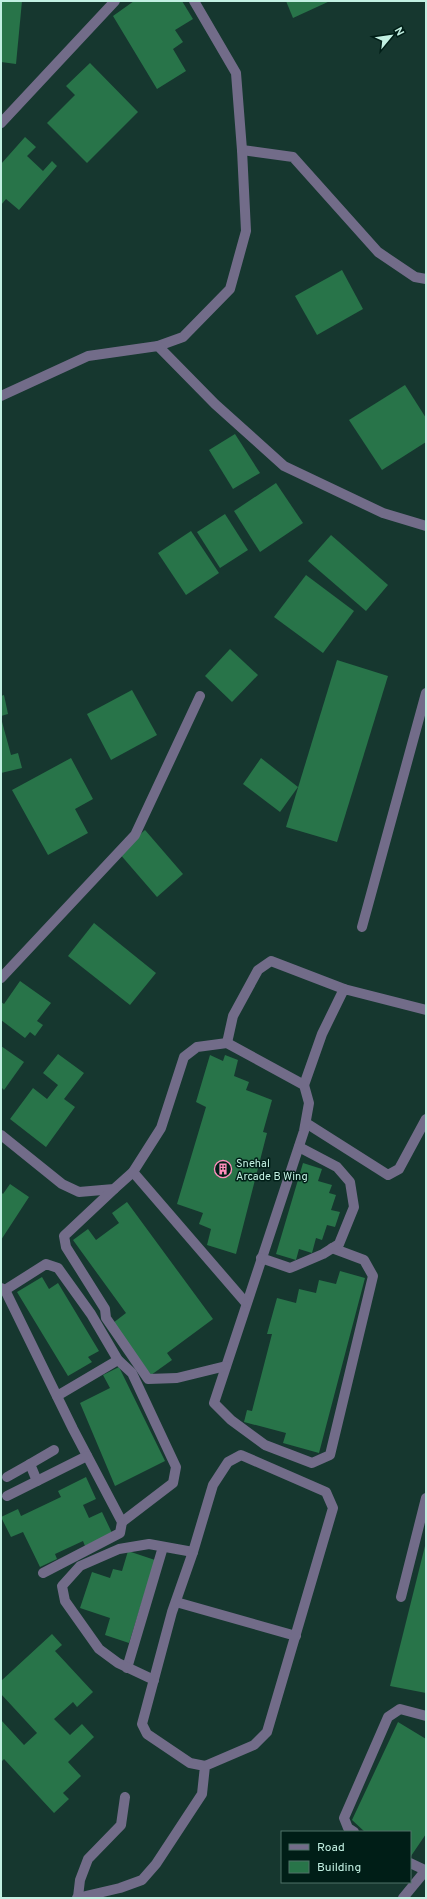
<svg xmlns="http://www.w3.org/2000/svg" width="427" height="1899" font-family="Overpass,sans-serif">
<rect width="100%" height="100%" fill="#16372f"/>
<g fill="#287449">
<path d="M1 1H22L16 64 1 62Z"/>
<path d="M134 1H182L193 19 175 30 183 42 173 49 186 71 157 89 113 16Z"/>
<path d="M286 1H330L293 18Z"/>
<path d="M90 63 138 112 87 163 47 123 75 95 66 86Z"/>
<path d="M25 137 36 147 27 156 43 171 52 161 57 166 19 210 6 199 1 205V164Z"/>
<path d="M342 270 363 309 317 335 295 296Z"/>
<path d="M405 385 426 418V442L382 470 349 420Z"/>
<path d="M235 434 260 473 233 489 209 450Z"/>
<path d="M276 483 303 523 260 552 234 511Z"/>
<path d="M225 514 248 550 220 568 197 532Z"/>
<path d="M191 531 219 573 186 595 158 553Z"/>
<path d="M331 535 388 585 366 611 308 561Z"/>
<path d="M306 575 354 611 323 653 274 617Z"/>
<path d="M230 649 258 675 232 702 205 676Z"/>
<path d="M337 660 388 676 337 842 286 827Z"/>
<path d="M132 690 157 735 111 760 87 714Z"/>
<path d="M4 695 8 714 1 716V696Z"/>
<path d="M1 718 11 755 18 753 22 768 1 773Z"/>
<path d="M71 758 93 799 75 809 88 833 48 855 12 790Z"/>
<path d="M261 758 298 787 280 812 243 784Z"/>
<path d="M145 830 183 874 157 897 119 853Z"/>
<path d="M94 923 156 973 130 1005 68 956Z"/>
<path d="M20 981 51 1003 37 1021 43 1025 35 1036 30 1032 25 1038 1 1020V1002L4 1004Z"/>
<path d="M1 1046 24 1062 4 1090 1 1087Z"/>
<path d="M58 1054 84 1073 64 1099 75 1107 46 1147 10 1119 33 1088 47 1099 58 1085 43 1073Z"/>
<path d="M210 1055 223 1061 225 1055 238 1060 234 1076 249 1082 246 1090 272 1100 263 1132 267 1133 236 1254 207 1245 211 1229 199 1224 203 1213 177 1204 206 1107 196 1102Z"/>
<path d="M303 1163 322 1169 318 1181 332 1185 329 1193 336 1195 331 1210 340 1212 335 1227 327 1225 322 1240 316 1238 312 1253 299 1249 296 1260 276 1254Z"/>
<path d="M10 1184 29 1197 1 1240V1192L3 1194Z"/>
<path d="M127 1202 213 1319 167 1353 172 1360 151 1375 113 1323 126 1313 73 1240 88 1229 96 1240 119 1223 112 1213Z"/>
<path d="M340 1271 365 1278 319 1453 283 1443 286 1433 244 1422 247 1410 252 1411 272 1334H267L277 1298 296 1303 299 1289 316 1293 319 1280 336 1284Z"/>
<path d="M42 1277 49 1289 58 1283 99 1351 88 1357 92 1362 68 1376 17 1292Z"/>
<path d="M119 1367 165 1461 115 1486 80 1403 110 1388 103 1375Z"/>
<path d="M86 1477 96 1499 83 1505 89 1518 102 1512 112 1533 85 1546 83 1541 55 1554 57 1559 40 1567 23 1532 11 1537 1 1517 18 1509 21 1516 61 1497 58 1491Z"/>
<path d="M425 1546H426V1693L390 1686Z"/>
<path d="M128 1551 155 1560 129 1643 105 1635 110 1618 80 1608 92 1572 110 1578 113 1569 122 1571Z"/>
<path d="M52 1634 62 1645 55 1651 93 1692 77 1707 73 1702 54 1719 70 1735 82 1724 94 1737 68 1762 81 1776 63 1793 69 1799 54 1813 4 1759 1 1762V1720L24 1745 37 1733 1 1694V1681Z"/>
<path d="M398 1722 426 1739V1834L411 1856 410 1855V1832H365L352 1820Z"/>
</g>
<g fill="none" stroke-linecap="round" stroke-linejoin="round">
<g stroke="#726c89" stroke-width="10">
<path d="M1 123 115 1"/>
<path d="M242 150 293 157 378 252 415 277 426 279"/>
<path d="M158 346 183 337 230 289 246 231 242 150 236 73 194 1"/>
<path d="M1 396 88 356 158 346 215 404 284 466 383 513 426 526"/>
<path d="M362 927 426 693"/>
<path d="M1 978 135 835 200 696"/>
<path d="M227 1043 233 1016 258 970 271 961 344 989"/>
<path d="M304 1085 322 1034 344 989 426 1010"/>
<path d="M306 1123 388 1175 399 1169 426 1119"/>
<path d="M1 1135 62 1184 79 1192 114 1189 133 1172 161 1128 184 1057 197 1047 227 1043 304 1085 309 1103 304 1131 214 1403 231 1420 265 1445 312 1463 330 1455 373 1276 364 1260 332 1248"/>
<path d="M133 1172 246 1303"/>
<path d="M114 1189 64 1236 66 1247 105 1309 106 1318 148 1379 177 1378 226 1366"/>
<path d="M261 1258 290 1268 323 1254 339 1244 354 1207 350 1182 337 1167 299 1147"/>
<path d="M1 1288 5 1290 73 1429 122 1522 120 1533 43 1573"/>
<path d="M5 1290 46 1264 58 1268 91 1314 118 1360 132 1373 176 1467 173 1483 122 1522"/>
<path d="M57 1396 118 1360"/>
<path d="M7 1477 30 1464"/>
<path d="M37 1481 30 1464 54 1450"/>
<path d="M7 1496 87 1456"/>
<path d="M401 1597 426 1498"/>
<path d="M176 1602 296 1636"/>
<path d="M127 1668 163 1547"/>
<path d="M154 1680 118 1663 99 1649 65 1601 62 1586 80 1566 119 1549 149 1544 193 1552"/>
<path d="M354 1832 348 1828 344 1818 388 1717 400 1709 426 1716"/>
<path d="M410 1863 425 1870"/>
<path d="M78 1897 80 1880 88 1859 121 1825 125 1797"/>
<path d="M77 1898 120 1888 142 1880 156 1864 202 1794 205 1766 190 1763 147 1734 142 1724 172 1612 193 1552 213 1485 228 1462 241 1455 326 1492 333 1508 267 1732 254 1745 205 1766"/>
<path d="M403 1898 426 1870"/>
</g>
</g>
<defs>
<g id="building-ring" transform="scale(0.9)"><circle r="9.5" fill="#001e17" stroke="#fe8ebc" stroke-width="1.5"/><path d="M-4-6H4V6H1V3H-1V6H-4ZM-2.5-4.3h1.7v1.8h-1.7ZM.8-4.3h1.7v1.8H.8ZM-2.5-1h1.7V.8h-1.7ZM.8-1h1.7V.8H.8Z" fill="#fe8ebc"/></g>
</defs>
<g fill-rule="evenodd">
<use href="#building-ring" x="223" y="1169"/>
</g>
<g text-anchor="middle" stroke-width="3" stroke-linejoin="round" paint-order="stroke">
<g font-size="11" fill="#c2f0e2" stroke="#001e17" text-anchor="start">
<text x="236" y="1167">Snehal<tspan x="236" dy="13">Arcade B Wing</tspan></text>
</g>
</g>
<rect width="427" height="1899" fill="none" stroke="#c2f0e2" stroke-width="4"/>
<rect x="281" y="1831" width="130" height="52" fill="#001e17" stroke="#4e7268"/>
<rect x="289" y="1844" width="20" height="6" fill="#726c89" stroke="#4e7268"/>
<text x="317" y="1851" font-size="12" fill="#c2f0e2">Road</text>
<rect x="289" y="1861" width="20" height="12" fill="#287449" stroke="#4e7268"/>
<text x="317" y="1871" font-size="12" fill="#c2f0e2">Building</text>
<g transform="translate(391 36) rotate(61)" stroke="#001e17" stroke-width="3" paint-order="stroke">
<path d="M0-3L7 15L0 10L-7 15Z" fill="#c2f0e2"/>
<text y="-6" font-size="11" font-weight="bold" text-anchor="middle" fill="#c2f0e2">N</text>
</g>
</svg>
